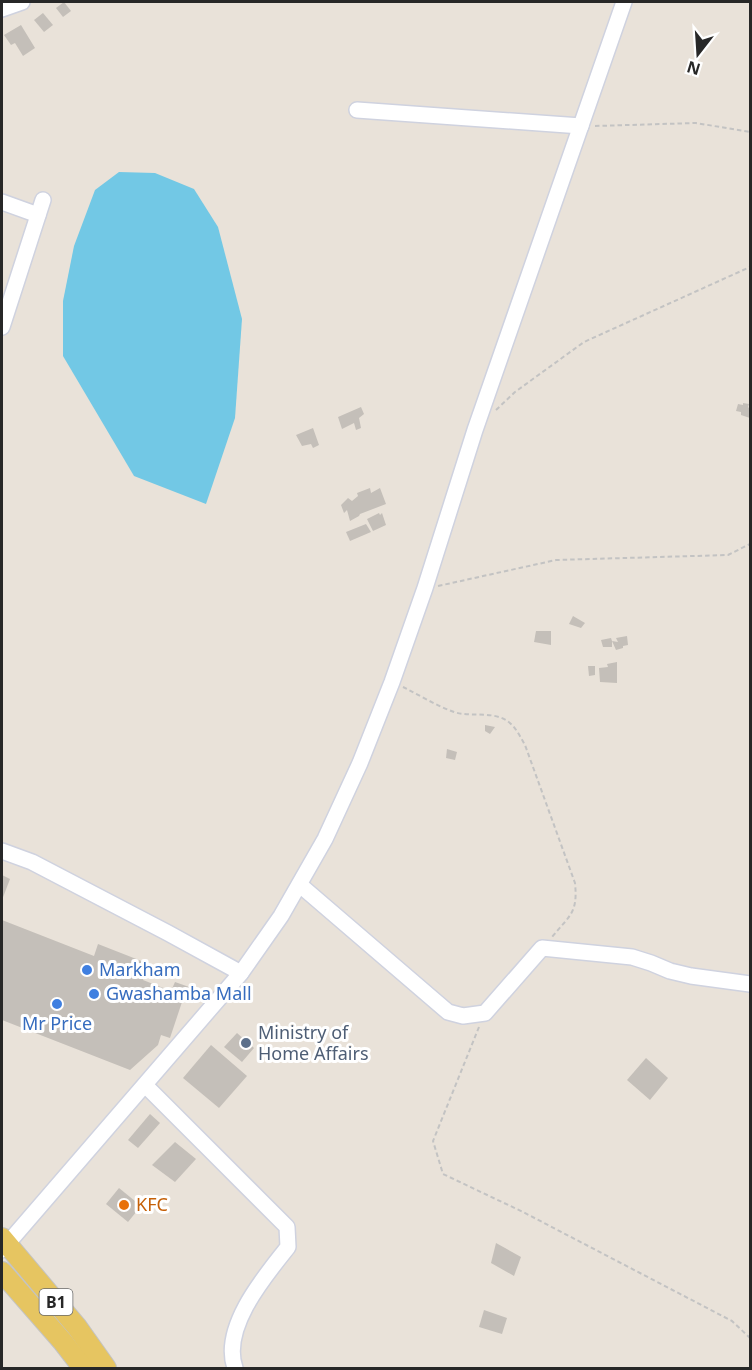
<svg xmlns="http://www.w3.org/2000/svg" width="752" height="1370" font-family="'Noto Sans',sans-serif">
<rect width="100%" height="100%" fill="#e9e2d9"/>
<path fill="#72c8e5" d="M119 172 155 173 194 189 218 227 242 319 235 418 206 504 134 476 63 356V301L74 246 95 190Z"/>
<g fill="#c4bfb9">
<path d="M64 2 71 11 63 17 56 8Z"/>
<path d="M43 13 53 25 44 32 34 20Z"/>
<path d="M21 25 35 48 23 56 15 43 11 45 4 35Z"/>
<path d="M743 403 749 404 748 407 750 409V418L741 415V412L736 411 738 404 743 405Z"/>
<path d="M361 407 364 414 359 418 361 428 356 430 354 423 342 429 338 417Z"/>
<path d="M313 428 319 445 313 448 311 444 302 446 296 435Z"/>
<path d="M370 488 371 493 380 488 386 504 360 514 359 516 350 521 347 510 344 513 341 505 348 498 352 501 358 496 357 493Z"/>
<path d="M379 513 380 515 382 513 386 525 373 531 367 519Z"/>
<path d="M366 524 371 532 350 541 346 532Z"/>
<path d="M573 616 585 623 581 628 569 624Z"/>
<path d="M536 631H551V645L534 642Z"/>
<path d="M627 636 628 645 623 646V648L616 650 612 641V647H603L601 640 611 638 612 641 618 642 616 638Z"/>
<path d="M617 662V683L600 682 599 668 608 667 607 664Z"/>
<path d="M588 666H595V675L589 676Z"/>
<path d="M485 725 495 727 490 734 485 731Z"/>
<path d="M447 749 457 752 455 760 446 758Z"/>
<path d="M2 875 10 879 2 900Z"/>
<path d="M2 920 94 956 98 944 149 964 143 980 171 991 175 982 192 988 184 996 170 1038 161 1035 158 1045 130 1070 2 1020Z"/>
<path d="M237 1033 254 1048 242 1062 224 1047Z"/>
<path d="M211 1045 247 1076 219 1108 183 1078Z"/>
<path d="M646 1058 668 1078 650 1100 627 1080Z"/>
<path d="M150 1114 160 1123 138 1148 128 1140Z"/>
<path d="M175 1142 196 1159 175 1182 152 1165Z"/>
<path d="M119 1188 141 1206 128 1222 106 1204Z"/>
<path d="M496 1243 521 1257 514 1276 491 1263Z"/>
<path d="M484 1310 507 1318 502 1334 479 1327Z"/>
</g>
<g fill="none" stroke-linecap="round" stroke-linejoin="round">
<g stroke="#cfd2df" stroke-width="18">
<g id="minor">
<path d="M2 9 22 2"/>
<path d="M357 110 581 126"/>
<path d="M2 202 38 215"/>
<path d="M2 327 43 200"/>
<path d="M2 851 32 862 168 933 241 973"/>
<path d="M300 885 448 1012 463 1016 485 1013 542 948 632 957 651 963 670 971 691 976 750 984"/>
<path d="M145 1085 287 1227 288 1247C264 1277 221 1328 235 1368"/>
<path d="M2 1250 241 973 281 916 325 839 360 763 392 682 425 588 475 430 624 2"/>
</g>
</g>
<g stroke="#c3c3c3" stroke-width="22">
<g id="major">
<path d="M2 1238 77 1327 106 1368"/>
<path d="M2 1272 63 1342 83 1368"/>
</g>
</g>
<g stroke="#c3c3c3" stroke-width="2" stroke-dasharray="4.5 3" stroke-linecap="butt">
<path d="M595 126 696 123 750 132"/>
<path d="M496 410 515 392 584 342 750 267"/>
<path d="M438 586 556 560 728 555 750 544"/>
<path d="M403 687C419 695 437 706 454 712 472 718 497 709 512 725 517 730 521 738 525 745L575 883C578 913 570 915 552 937"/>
<path d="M479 1027 433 1141 443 1174 523 1212 732 1321 750 1338"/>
</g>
<use href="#minor" stroke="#fff" stroke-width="15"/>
<use href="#major" stroke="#e6c561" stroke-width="20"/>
</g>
<g fill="#3f7fe0" stroke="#fff" stroke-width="2">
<circle cx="87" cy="970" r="6"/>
<circle cx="94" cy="994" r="6"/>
<circle cx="57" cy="1004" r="6"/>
</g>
<circle fill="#5c6f8a" stroke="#fff" stroke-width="2" cx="246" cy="1043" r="6"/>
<circle fill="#e8710a" stroke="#fff" stroke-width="2" cx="124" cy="1205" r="6"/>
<g text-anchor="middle" stroke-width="6" stroke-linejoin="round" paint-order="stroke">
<rect fill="#fff" stroke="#686868" stroke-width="1.5" x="39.5" y="1289" width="33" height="26" rx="4.5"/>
<g font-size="16" font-weight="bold" fill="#272727">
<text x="56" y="1308">B1</text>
</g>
<g font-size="18" fill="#366cbe" stroke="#fff" text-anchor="start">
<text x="99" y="976">Markham</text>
<text x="106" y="1000">Gwashamba Mall</text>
<text x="57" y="1030" text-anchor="middle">Mr Price</text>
</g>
<g font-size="18" fill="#4e5e75" stroke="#fff" text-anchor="start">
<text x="258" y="1039">Ministry of<tspan x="258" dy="21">Home Affairs</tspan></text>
</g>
<g font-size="18" fill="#c56008" stroke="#fff" text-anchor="start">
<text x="136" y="1211">KFC</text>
</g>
</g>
<rect width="752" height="1370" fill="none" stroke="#272727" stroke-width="6"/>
<g transform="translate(698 54) rotate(197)" stroke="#ffffff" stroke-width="4.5" paint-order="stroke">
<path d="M0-4.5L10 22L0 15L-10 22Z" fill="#272727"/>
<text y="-9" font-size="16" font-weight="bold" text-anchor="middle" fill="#272727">N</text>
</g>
</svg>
